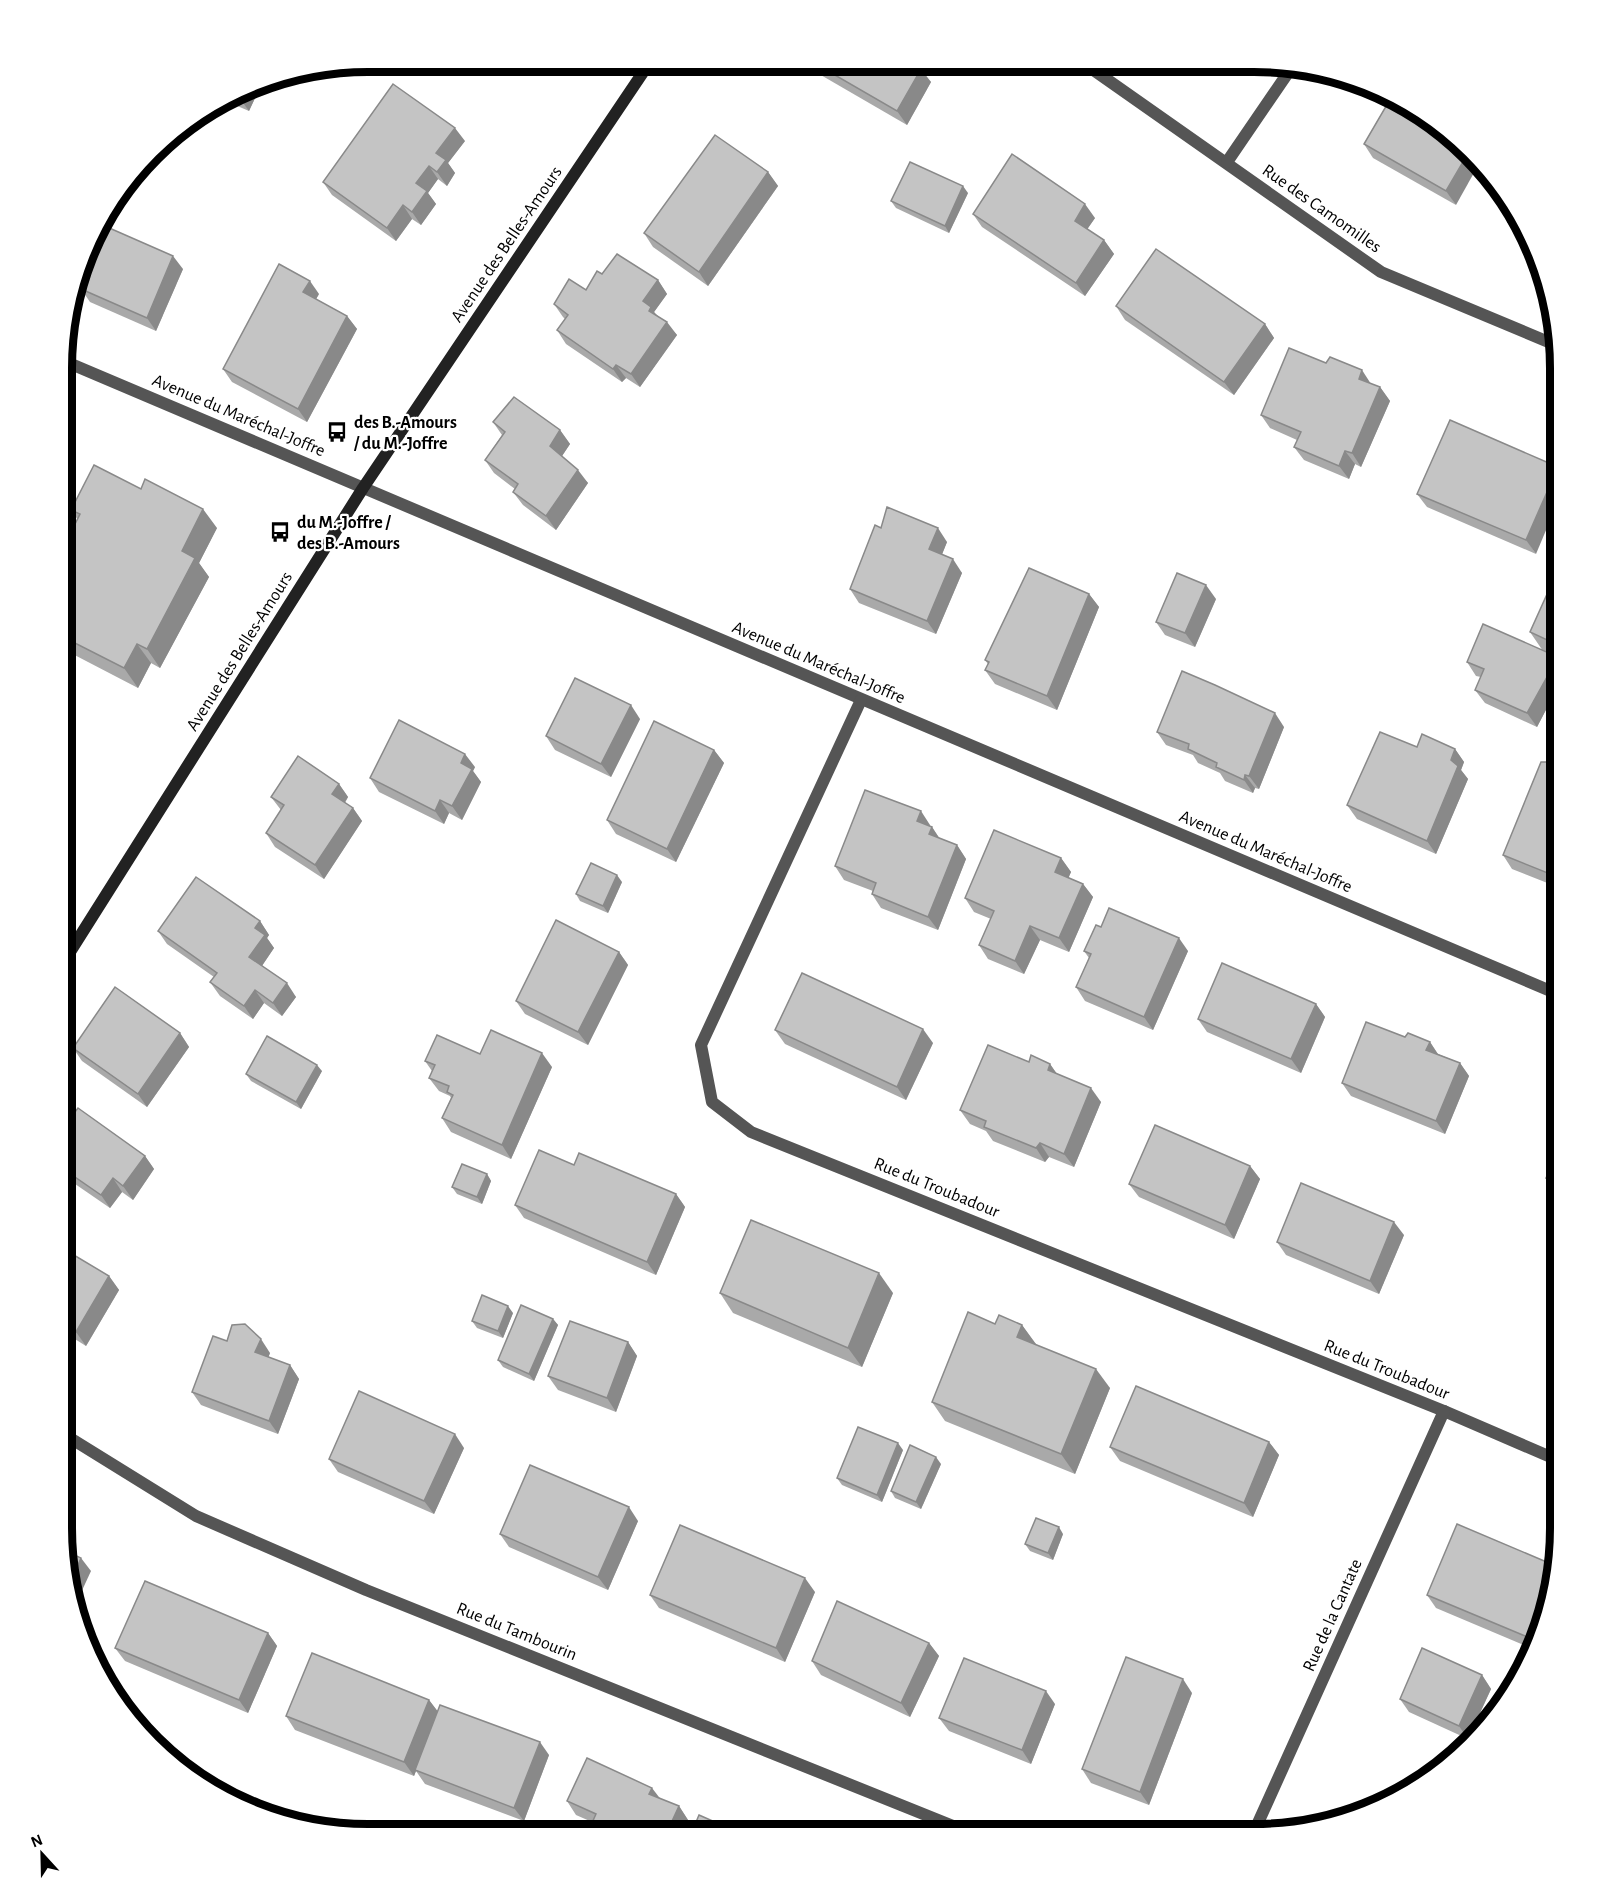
<svg xmlns="http://www.w3.org/2000/svg" width="1622" height="1896" font-family="'Alegreya Sans',sans-serif">
<rect width="100%" height="100%" fill="#fff"/>
<g fill="none" stroke-linecap="round" stroke-linejoin="round">
<g stroke="#555" stroke-width="12">
<path d="M1085 64 1381 272 1558 346"/>
<path d="M1227 162 1294 64"/>
<path d="M64 361 1560 995"/>
<path d="M861 700 701 1045 712 1102 751 1132 1444 1411 1560 1461"/>
<path d="M62 1433 196 1516 366 1590 973 1834"/>
<path d="M1253 1834 1444 1411"/>
</g>
<path stroke="#222" stroke-width="12" d="M63 963 363 488 650 62"/>
</g>
<g fill="#a9a9a9">
<path d="M804 63H911L931 82 907 125 807 67Z"/>
<path d="M263 81 249 111 228 102Z"/>
<path d="M1392 96 1456 205 1373 158 1364 144Z"/>
<path d="M465 141 448 163 455 173 447 186 438 179 428 193 436 204 421 225 412 219 396 241 332 195 323 182Z"/>
<path d="M768 172 778 186 708 286 653 247 644 233Z"/>
<path d="M968 193 949 233 896 208 891 201Z"/>
<path d="M973 214 1095 218 1087 229 1104 240 1114 254 1085 296 982 227Z"/>
<path d="M1519 214 1530 241 1517 235 1508 222Z"/>
<path d="M183 269 156 331 90 302 81 289Z"/>
<path d="M602 274 658 280 667 294 654 312 677 335 640 387 626 378 622 382 566 344 557 330 565 319 563 317 554 304 586 290Z"/>
<path d="M319 294 316 299 347 316 357 329 307 422 232 382 223 369Z"/>
<path d="M1116 306 1265 324 1274 338 1234 395 1125 320Z"/>
<path d="M1371 384 1380 387 1390 401 1361 467 1355 464 1349 479 1304 460 1294 447 1297 440 1270 428 1261 415Z"/>
<path d="M1450 420 1536 554 1427 507 1417 494Z"/>
<path d="M493 422 560 430 570 444 562 456 588 483 556 530 523 505 513 492 515 489 494 473 485 460 502 435Z"/>
<path d="M71 510 217 528 199 563 209 577 160 668 151 663 138 688 63 649 64 546 78 520Z"/>
<path d="M1560 519V540L1555 532Z"/>
<path d="M881 528 947 542 942 554 962 573 936 634 859 603 850 589Z"/>
<path d="M1089 594 1099 607 1057 710 995 684 985 670 988 664 985 660Z"/>
<path d="M1560 597V659L1559 658 1560 661V683L1537 727 1485 703 1475 690 1481 677 1476 676 1467 662 1543 651 1530 632Z"/>
<path d="M1216 599 1195 647 1165 635 1156 622Z"/>
<path d="M640 719 611 777 555 750 546 736Z"/>
<path d="M1284 727 1259 789 1255 788 1253 793 1225 781 1220 773 1198 763 1193 755 1166 745 1157 732Z"/>
<path d="M1560 734V888L1512 869 1503 855 1549 762Z"/>
<path d="M1455 749 1464 762 1461 770 1468 779 1436 854 1357 819 1347 805Z"/>
<path d="M714 750 724 763 676 862 616 834 607 820Z"/>
<path d="M475 767 473 771 481 782 462 820 449 813 444 824 379 792 370 778Z"/>
<path d="M339 784 348 797 345 803 353 808 362 821 324 879 275 847 266 833 281 810 271 797Z"/>
<path d="M930 825V826L932 827 940 839 957 845 966 859 938 930 881 908 872 894 873 891 844 880 835 866Z"/>
<path d="M1061 858 1071 872 1068 878 1083 884 1093 897 1069 952 1040 940 1024 974 988 959 979 945 991 919 974 912 965 898Z"/>
<path d="M622 882 608 913 580 901 576 894Z"/>
<path d="M260 921 269 935 267 938 274 948 262 966 296 997 282 1016 264 1003 253 1019 220 996 210 982 214 977 167 944 158 931Z"/>
<path d="M1101 927 1188 951 1153 1030 1085 1001 1076 987 1089 958 1084 951Z"/>
<path d="M619 952 628 965 588 1045 525 1014 516 1001Z"/>
<path d="M1316 1004 1325 1017 1301 1073 1207 1032 1198 1019Z"/>
<path d="M775 1030 933 1043 906 1100 785 1044Z"/>
<path d="M180 1033 189 1047 147 1107 82 1061 73 1048Z"/>
<path d="M1405 1037 1430 1042 1438 1054 1460 1063 1469 1076 1445 1134 1351 1096 1342 1083Z"/>
<path d="M480 1054 552 1067 511 1159 451 1132 442 1118 451 1098 450 1096 439 1091 429 1078 432 1071 425 1061Z"/>
<path d="M1029 1062 1050 1064 1057 1074 1101 1102 1074 1167 1049 1157 1045 1162 993 1141 986 1131 970 1124 960 1110Z"/>
<path d="M322 1071 301 1109 251 1081 246 1074Z"/>
<path d="M62 1129 145 1156 154 1169 133 1200 122 1192 110 1208 62 1175Z"/>
<path d="M1560 1147V1193L1556 1191 1546 1178Z"/>
<path d="M574 1165 676 1194 685 1207 656 1275 524 1218 515 1205Z"/>
<path d="M1250 1166 1260 1179 1234 1239 1139 1197 1129 1184Z"/>
<path d="M487 1174 491 1181 482 1204 457 1194 452 1187Z"/>
<path d="M1404 1235 1379 1294 1286 1255 1277 1242Z"/>
<path d="M62 1248 109 1276 119 1290 86 1346 62 1331Z"/>
<path d="M720 1293H893L862 1367 733 1313Z"/>
<path d="M513 1313 503 1338 477 1328 472 1321Z"/>
<path d="M553 1319 558 1325 534 1381 503 1367 498 1360Z"/>
<path d="M995 1324 1022 1325 1036 1345 1110 1388 1075 1474 945 1421 932 1402Z"/>
<path d="M628 1342 637 1356 616 1412 558 1390 548 1376Z"/>
<path d="M270 1353 268 1357 290 1365 299 1379 278 1434 201 1405 192 1392Z"/>
<path d="M1269 1442 1279 1455 1253 1517 1120 1461 1110 1447Z"/>
<path d="M464 1448 434 1514 338 1472 329 1459Z"/>
<path d="M903 1450 882 1502 842 1485 837 1478Z"/>
<path d="M941 1464 921 1509 895 1498 891 1491Z"/>
<path d="M638 1521 608 1590 509 1547 500 1534Z"/>
<path d="M1063 1534 1053 1560 1030 1551 1025 1544Z"/>
<path d="M815 1592 785 1662 659 1608 650 1595Z"/>
<path d="M1427 1595 1544 1626 1533 1649 1436 1608Z"/>
<path d="M268 1633 277 1646 248 1713 125 1661 115 1648Z"/>
<path d="M929 1643 939 1656 910 1717 821 1675 812 1661Z"/>
<path d="M1482 1675 1491 1689 1468 1739 1409 1712 1400 1699Z"/>
<path d="M1192 1693 1149 1805 1091 1783 1082 1769Z"/>
<path d="M429 1700 438 1712 549 1755 524 1821 425 1784 416 1771 414 1776 295 1730 286 1716Z"/>
<path d="M1055 1704 1031 1764 949 1731 939 1718Z"/>
<path d="M659 1798 679 1806 688 1820 682 1834H587L592 1822 576 1815 567 1801Z"/>
</g>
<g fill="#898989">
<path d="M921 69 931 82 907 125 897 111Z"/>
<path d="M263 81 249 111 238 96Z"/>
<path d="M455 128 465 141 448 163 455 173 447 186 437 172 436 153Z"/>
<path d="M1470 150 1480 162 1456 205 1446 191Z"/>
<path d="M429 166 438 179 428 193 436 204 421 225 412 212 416 183Z"/>
<path d="M768 172 778 186 708 286 699 272Z"/>
<path d="M963 186 968 193 949 233 945 226Z"/>
<path d="M1085 204 1095 218 1084 234 1075 221Z"/>
<path d="M403 205 412 219 396 241 387 228Z"/>
<path d="M1104 240 1114 254 1085 296 1076 283Z"/>
<path d="M173 256 183 269 156 331 147 318Z"/>
<path d="M658 280 667 294 654 312 661 321 658 324 643 301Z"/>
<path d="M310 281 319 294 312 306 303 292Z"/>
<path d="M347 316 357 329 307 422 298 409Z"/>
<path d="M667 322 677 335 640 387 631 374Z"/>
<path d="M1265 324 1274 338 1234 395 1224 382Z"/>
<path d="M616 365 626 378 622 382 613 369Z"/>
<path d="M1362 370 1371 384 1359 379Z"/>
<path d="M1380 387 1390 401 1361 467 1352 453Z"/>
<path d="M560 430 570 444 560 459 550 446Z"/>
<path d="M1345 451 1355 464 1349 479 1339 466Z"/>
<path d="M1558 467 1560 470V497L1536 554 1526 540Z"/>
<path d="M578 470 588 483 556 530 546 516Z"/>
<path d="M203 509 217 528 199 563 209 577 160 668 147 649 182 551Z"/>
<path d="M938 528 947 542 939 562 929 549Z"/>
<path d="M953 559 962 573 936 634 927 621Z"/>
<path d="M1206 585 1216 599 1195 647 1185 633Z"/>
<path d="M1089 594 1099 607 1057 710 1047 696Z"/>
<path d="M137 644 151 663 138 688 124 668Z"/>
<path d="M1558 657 1560 661V683L1537 727 1527 713Z"/>
<path d="M631 705 640 719 611 777 601 764Z"/>
<path d="M1275 713 1284 727 1259 789 1249 776Z"/>
<path d="M1455 749 1464 762 1461 770 1468 779 1436 854 1427 841Z"/>
<path d="M714 750 724 763 676 862 667 849Z"/>
<path d="M465 754 475 767 473 771 481 782 462 820 452 806 461 763Z"/>
<path d="M1245 775 1255 788 1253 793 1244 780Z"/>
<path d="M339 784 348 797 341 808 332 794Z"/>
<path d="M440 800 449 813 444 824 435 811Z"/>
<path d="M353 808 362 821 324 879 315 865Z"/>
<path d="M921 811 930 825 926 834 917 821Z"/>
<path d="M932 827 941 841 929 834Z"/>
<path d="M957 845 966 859 938 930 928 917Z"/>
<path d="M1061 858 1071 872 1065 886 1055 872Z"/>
<path d="M617 875 622 882 608 913 603 906Z"/>
<path d="M1083 884 1093 897 1069 952 1059 938Z"/>
<path d="M260 921 269 935 267 938 274 948 259 970 249 957 255 928Z"/>
<path d="M1030 926 1040 940 1024 974 1015 961Z"/>
<path d="M1179 938 1188 951 1153 1030 1144 1017Z"/>
<path d="M619 952 628 965 588 1045 578 1032Z"/>
<path d="M287 983 296 997 282 1016 273 1003Z"/>
<path d="M255 990 264 1003 253 1019 244 1006Z"/>
<path d="M1316 1004 1325 1017 1301 1073 1291 1059Z"/>
<path d="M923 1029 933 1043 906 1100 897 1087Z"/>
<path d="M180 1033 189 1047 147 1107 138 1094Z"/>
<path d="M1430 1042 1439 1056 1426 1050Z"/>
<path d="M542 1053 552 1067 511 1159 502 1145Z"/>
<path d="M1460 1063 1469 1076 1445 1134 1436 1121Z"/>
<path d="M1050 1064 1059 1077 1048 1070Z"/>
<path d="M317 1065 322 1071 301 1109 296 1102Z"/>
<path d="M1091 1088 1101 1102 1074 1167 1064 1154Z"/>
<path d="M1040 1143 1049 1157 1045 1162 1036 1148Z"/>
<path d="M145 1156 154 1169 133 1200 123 1186Z"/>
<path d="M1250 1166 1260 1179 1234 1239 1225 1225Z"/>
<path d="M487 1174 491 1181 482 1204 477 1197Z"/>
<path d="M113 1178 122 1192 110 1208 101 1195Z"/>
<path d="M676 1194 685 1207 656 1275 647 1262Z"/>
<path d="M1394 1222 1404 1235 1379 1294 1370 1281Z"/>
<path d="M879 1273 893 1293 862 1367 848 1348Z"/>
<path d="M109 1276 119 1290 86 1346 76 1332Z"/>
<path d="M508 1306 513 1313 503 1338 498 1331Z"/>
<path d="M553 1319 558 1325 534 1381 529 1374Z"/>
<path d="M1022 1325 1036 1344 1031 1357 1017 1337Z"/>
<path d="M261 1339 270 1353 265 1366 255 1352Z"/>
<path d="M628 1342 637 1356 616 1412 607 1398Z"/>
<path d="M290 1365 299 1379 278 1434 269 1421Z"/>
<path d="M1096 1369 1110 1388 1075 1474 1061 1454Z"/>
<path d="M455 1434 464 1448 434 1514 424 1501Z"/>
<path d="M1269 1442 1279 1455 1253 1517 1244 1503Z"/>
<path d="M898 1443 903 1450 882 1502 877 1495Z"/>
<path d="M936 1457 941 1464 921 1509 916 1502Z"/>
<path d="M629 1507 638 1521 608 1590 598 1577Z"/>
<path d="M1059 1527 1063 1534 1053 1560 1048 1553Z"/>
<path d="M81 1558 91 1571 73 1610 69 1585Z"/>
<path d="M805 1578 815 1592 785 1662 776 1648Z"/>
<path d="M268 1633 277 1646 248 1713 239 1700Z"/>
<path d="M929 1643 939 1656 910 1717 901 1703Z"/>
<path d="M1482 1675 1491 1689 1468 1739 1459 1726Z"/>
<path d="M1183 1679 1192 1693 1149 1805 1140 1792Z"/>
<path d="M1046 1691 1055 1704 1031 1764 1022 1750Z"/>
<path d="M429 1700 439 1713 414 1776 404 1762Z"/>
<path d="M540 1742 549 1755 524 1821 514 1808Z"/>
<path d="M652 1788 662 1801 649 1794Z"/>
<path d="M679 1806 688 1820 682 1834H666Z"/>
</g>
<g fill="#c4c4c4" stroke="#898989" stroke-width="1.5">
<path d="M814 63H911L921 69 897 111Z"/>
<path d="M393 84 455 128 436 153 446 160 437 172 429 166 416 183 427 191 412 212 403 205 387 228 323 182Z"/>
<path d="M1392 96 1425 113 1470 150 1446 191 1364 144Z"/>
<path d="M715 135 768 172 699 272 644 233Z"/>
<path d="M1012 154 1085 204 1075 221 1104 240 1076 283 973 214Z"/>
<path d="M910 162 963 186 945 226 891 201Z"/>
<path d="M1515 208 1519 214 1526 229 1508 222Z"/>
<path d="M107 227 173 256 147 318 81 289Z"/>
<path d="M1156 249 1265 324 1224 382 1116 306Z"/>
<path d="M617 254 658 280 643 301 651 307 649 311 667 322 631 374 616 365 613 369 557 330 568 315 554 304 569 279 586 290 597 271 602 274Z"/>
<path d="M279 264 310 281 303 292 347 316 298 409 223 369Z"/>
<path d="M1289 348 1326 363 1330 357 1362 370 1359 379 1380 387 1352 453 1345 451 1339 466 1294 447 1301 432 1261 415Z"/>
<path d="M514 397 560 430 550 446 578 470 546 516 513 492 518 484 485 460 505 432 493 422Z"/>
<path d="M1450 420 1558 467 1526 540 1417 494Z"/>
<path d="M94 465 141 489 145 479 203 509 182 551 195 558 147 649 137 644 124 668 63 637 64 546 80 514 71 510Z"/>
<path d="M887 507 938 528 929 549 953 559 927 621 850 589 875 525 881 528Z"/>
<path d="M1560 519V534L1555 532Z"/>
<path d="M1029 568 1089 594 1047 696 985 670 989 662 985 660Z"/>
<path d="M1177 573 1206 585 1185 633 1156 622Z"/>
<path d="M1548 592 1560 597V646L1530 632Z"/>
<path d="M1483 624 1558 657 1527 713 1475 690 1484 669 1467 662Z"/>
<path d="M1182 671 1215 685 1275 713 1249 776 1245 775 1244 780 1216 767 1217 763 1188 749 1189 744 1157 732Z"/>
<path d="M575 678 631 705 601 764 546 736Z"/>
<path d="M399 720 465 754 461 763 472 769 452 806 440 800 435 811 370 778Z"/>
<path d="M654 721 714 750 667 849 607 820Z"/>
<path d="M1380 732 1417 747 1422 734 1455 749 1451 760 1458 766 1427 841 1347 805Z"/>
<path d="M1560 734V878L1503 855 1541 762H1549Z"/>
<path d="M298 756 339 784 332 794 353 808 315 865 266 833 284 805 271 797Z"/>
<path d="M865 790 921 811 917 821 932 827 929 834 957 845 928 917 872 894 876 883 835 866Z"/>
<path d="M994 830 1061 858 1055 872 1083 884 1059 938 1030 926 1015 961 979 945 994 911 965 898Z"/>
<path d="M591 863 617 875 603 906 576 894Z"/>
<path d="M196 877 260 921 255 928 265 935 249 957 287 983 273 1003 255 990 244 1006 210 982 217 973 158 931Z"/>
<path d="M1109 908 1179 938 1144 1017 1076 987 1091 954 1084 951 1096 925 1101 927Z"/>
<path d="M556 920 619 952 578 1032 516 1001Z"/>
<path d="M1222 963 1316 1004 1291 1059 1198 1019Z"/>
<path d="M802 973 923 1029 897 1087 775 1030Z"/>
<path d="M115 987 180 1033 138 1094 73 1048Z"/>
<path d="M1366 1022 1405 1037 1408 1033 1430 1042 1426 1050 1460 1063 1436 1121 1342 1083Z"/>
<path d="M491 1030 542 1053 502 1145 442 1118 453 1095 447 1092 449 1086 429 1078 435 1065 425 1061 437 1035 480 1054Z"/>
<path d="M267 1036 317 1065 296 1102 246 1074Z"/>
<path d="M988 1045 1029 1062 1031 1055 1050 1064 1048 1070 1091 1088 1064 1154 1040 1143 1036 1148 984 1127 986 1121 960 1110Z"/>
<path d="M78 1108 145 1156 123 1186 113 1178 101 1195 62 1168V1129Z"/>
<path d="M1155 1125 1250 1166 1225 1225 1129 1184Z"/>
<path d="M1560 1147V1184L1546 1178Z"/>
<path d="M539 1150 574 1165 579 1153 676 1194 647 1262 515 1205Z"/>
<path d="M462 1164 487 1174 477 1197 452 1187Z"/>
<path d="M1301 1183 1394 1222 1370 1281 1277 1242Z"/>
<path d="M751 1220 879 1273 848 1348 720 1293Z"/>
<path d="M62 1248 109 1276 76 1332 62 1324Z"/>
<path d="M482 1295 508 1306 498 1331 472 1321Z"/>
<path d="M521 1305 553 1319 529 1374 498 1360Z"/>
<path d="M968 1312 995 1324 999 1315 1022 1325 1017 1337 1096 1369 1061 1454 932 1402Z"/>
<path d="M570 1321 628 1342 607 1398 548 1376Z"/>
<path d="M245 1324 261 1339 255 1352 290 1365 269 1421 192 1392 213 1336 227 1341 232 1325Z"/>
<path d="M1136 1386 1269 1442 1244 1503 1110 1447Z"/>
<path d="M359 1391 455 1434 424 1501 329 1459Z"/>
<path d="M858 1427 898 1443 877 1495 837 1478Z"/>
<path d="M910 1445 936 1457 916 1502 891 1491Z"/>
<path d="M530 1465 629 1507 598 1577 500 1534Z"/>
<path d="M1036 1518 1059 1527 1048 1553 1025 1544Z"/>
<path d="M1457 1524 1556 1566 1544 1626 1537 1641 1427 1595Z"/>
<path d="M680 1525 805 1578 776 1648 650 1595Z"/>
<path d="M64 1550 81 1558 69 1585Z"/>
<path d="M145 1581 268 1633 239 1700 115 1648Z"/>
<path d="M837 1601 929 1643 901 1703 812 1661Z"/>
<path d="M1422 1648 1482 1675 1459 1726 1400 1699Z"/>
<path d="M312 1653 429 1700 404 1762 286 1716Z"/>
<path d="M1126 1657 1183 1679 1140 1792 1082 1769Z"/>
<path d="M964 1658 1046 1691 1022 1750 939 1718Z"/>
<path d="M440 1705 540 1742 514 1808 415 1770Z"/>
<path d="M587 1758 652 1788 649 1794 679 1806 666 1834H587L596 1814 567 1801Z"/>
<path d="M699 1815 742 1834H691Z"/>
<path d="M1339 1815 1348 1819 1336 1822Z"/>
</g>
<defs>
<g id="bus-bare" transform="scale(1.62)"><path d="M-5-6H5V4H4V6H2V4H-2V6H-4V4H-5ZM-3.5-4V0h7V-4ZM-3.5 1.2v1.5H-2V1.2ZM2 1.2v1.5H3.5V1.2Z" fill="#000" stroke="#fff" stroke-width="2.5" paint-order="stroke"/></g>
</defs>
<g fill-rule="evenodd">
<use href="#bus-bare" x="337" y="432"/>
<use href="#bus-bare" x="280" y="532"/>
</g>
<g text-anchor="middle" stroke-width="4.5" stroke-linejoin="round" paint-order="stroke">
<g font-size="18" fill="#000" stroke="#fff">
<text transform="translate(1322 208) rotate(35)" y="6">Rue des Camomilles</text>
<text transform="translate(506 244) rotate(-56)" y="6">Avenue des Belles-Amours</text>
<text transform="translate(239 415) rotate(23)" y="6">Avenue du Maréchal-Joffre</text>
<text transform="translate(239 651) rotate(-58)" y="6">Avenue des Belles-Amours</text>
<text transform="translate(819 662) rotate(23)" y="6">Avenue du Maréchal-Joffre</text>
<text transform="translate(1266 851) rotate(23)" y="6">Avenue du Maréchal-Joffre</text>
<text transform="translate(937 1187) rotate(22)" y="6">Rue du Troubadour</text>
<text transform="translate(1387 1369) rotate(22)" y="6">Rue du Troubadour</text>
<text transform="translate(1332 1615) rotate(-66)" y="6">Rue de la Cantate</text>
<text transform="translate(517 1631) rotate(22)" y="6">Rue du Tambourin</text>
</g>
<g font-size="18" font-weight="bold" fill="#000" stroke="#fff" text-anchor="start">
<text x="354" y="428">des B.-Amours<tspan x="354" dy="21">/ du M.-Joffre</tspan></text>
<text x="297" y="528">du M.-Joffre /<tspan x="297" dy="21">des B.-Amours</tspan></text>
</g>
</g>
<path d="M0 0H1622V1896H0ZM368 72H1254A296 296 0 0 1 1550 368V1528A296 296 0 0 1 1254 1824H368A296 296 0 0 1 72 1528V368A296 296 0 0 1 368 72Z" fill="#fff" fill-rule="evenodd"/>
<path fill="none" stroke="#000" stroke-width="8" d="M368 72H1254A296 296 0 0 1 1550 368V1528A296 296 0 0 1 1254 1824H368A296 296 0 0 1 72 1528V368A296 296 0 0 1 368 72Z"/>
<g transform="translate(42 1854) rotate(338)" stroke="#ffffff" stroke-width="4.5" paint-order="stroke">
<path d="M0-4.5L10 22L0 15L-10 22Z" fill="#000000"/>
<text y="-9" font-size="16" font-weight="bold" text-anchor="middle" fill="#000000">N</text>
</g>
</svg>
